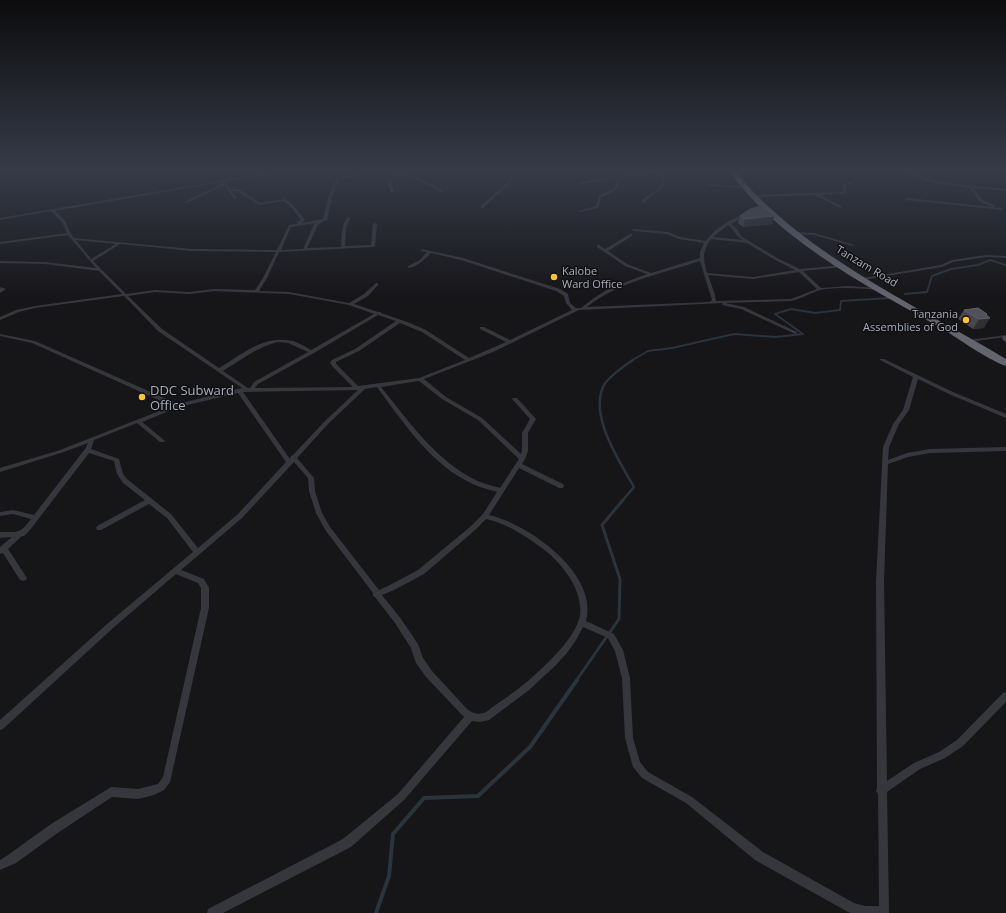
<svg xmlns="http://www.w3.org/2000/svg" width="1006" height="913" font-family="'Open Sans',sans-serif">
<rect width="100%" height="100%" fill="#161518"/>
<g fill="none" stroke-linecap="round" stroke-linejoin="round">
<g stroke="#2a343d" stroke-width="2">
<path d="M905 294 927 292 932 276 951 269 978 265 990 260 1006 265"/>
<path d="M631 361 648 351 672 348 734 334 776 337 803 334 775 314 791 309 815 313 840 310 841 301 890 298"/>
</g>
<path stroke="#2a343d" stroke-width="2.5" d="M622 501 634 487C619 461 590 417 603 387 606 379 625 365 633 360"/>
<path stroke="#2a343d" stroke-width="3" d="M576 681 619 619 620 579 602 525 623 500"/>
<path stroke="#2a343d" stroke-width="4" d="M376 913 389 876 393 834 424 798 478 796 530 747 577 680"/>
<g fill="#36373d" fill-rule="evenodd">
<path d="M284 170H303L284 172 224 182 230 189H239L260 203 285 199 293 205 305 220 300 223 323 219 328 198 337 177 357 175 372 170H375L357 177 339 179 332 198 327 220 322 222 318 225 307 248 341 247C342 237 341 224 348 217L350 218 346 228 345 246 371 245 373 224 375 223 377 224 375 246 373 247 279 252 267 278 259 291 289 292 349 303 364 294 376 283H378V285L368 296 354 304 378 312H381V313L410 323 426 330 469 358 506 342 480 329V327H484L510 340 572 310 566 303 564 296 556 291 461 260 431 253C424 260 417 267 408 268V266L420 260 427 252 421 251V249L463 258 560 289 568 294 570 303 576 308H581L594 298 608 289 623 283 647 274 625 266 597 247V245H599L605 249 630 234H632V236L608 251 627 264 651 273 700 258V252L704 243 679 239 667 234 634 231 632 230 633 229 668 232 680 237 706 241C715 228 731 219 745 214L747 215 746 216 731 224 736 228 742 237 779 259 800 269 843 265V267H842L803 271 821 288 848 286 878 288 879 289 877 290C861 288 836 287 820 290 810 293 801 299 791 301L725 303 744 307 797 332V333L795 334 741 309 722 305 723 303 579 310 493 352 424 379 446 397 482 418 521 454 522 451V433L530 419 513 400 512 399 513 398H517L536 419 528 433V451L525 459 522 464 563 484 564 486 563 488H559L519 468 489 515C529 524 599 574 586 621L614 634 623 650 630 678 633 738 640 762 648 772 692 797 763 852 854 903 865 906H879L878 794 876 791 877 788 876 581 883 447 893 424 903 410 913 377 880 360V359H884L953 392 1006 414V418L949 394 918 379 909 410 899 424 889 447 888 460 907 453 930 449 1006 447V451L930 453 908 457 888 464 884 581 887 781 914 763 939 752 957 740 1003 693 1006 692V702L963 746 945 758 920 769 887 792 889 913H851L848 912 755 860 686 803 642 778 633 767 625 738 622 678 615 651 608 638 583 627 576 640 567 653 555 666 529 690 489 720 480 722 472 721 404 800 351 847 223 913H207L208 909 343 839 398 794 464 717 426 677 416 663 411 648 395 623 375 597 373 596V593L326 531 316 513 309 491 308 478 294 462 242 518 181 570 204 579 209 588V608L170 782 164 790 154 795 138 799 112 797 59 832 16 863 0 870V860L8 855 51 824 108 789 111 787 138 789 158 784 163 777 201 608V588L198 583 176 574 113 628 3 729 0 730V720L107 624 193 552 167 518 149 504 101 530H97L96 528 97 526 145 500 123 483 117 474 114 461 89 453 30 530 24 536H22L8 549 27 578 26 580 23 581 20 580 3 553 0 554V547L12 537 0 538V532C18 532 20 534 31 519L13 514 0 516V512L13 510 34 515 85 449 88 443 64 452 0 472V468L60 450 172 406 32 343 0 336V334L35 341 178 404 242 388 158 331 124 296 35 308 19 312 0 320V317L16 310 35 306 122 294 99 271 45 264 0 263V261L45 262 96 268 68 235 0 244V242L67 233 62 222 51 211 0 220V218ZM222 182V184L184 202 187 203 224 185 234 199 237 198 231 191H237L259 205 283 201 291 207 301 220 297 222V224L289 225 277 250 192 249 74 238 71 234 65 221 55 211ZM316 223 314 224 303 249 281 250 291 227ZM728 225C734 229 736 237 743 240L713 237ZM711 239 747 243 777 261 795 270 753 277 707 273C703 259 702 251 711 239ZM76 240 116 244 91 259ZM120 244 192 251 276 252 263 278 255 290 214 289 189 292 155 290 126 294 93 261ZM700 261 712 300 709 302 587 307C620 281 661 274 700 261ZM799 272 817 289 791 299 716 301 715 295 708 275 753 279ZM214 291 289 294 349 305 374 314 311 350C303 345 294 340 285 340 261 337 238 357 219 368L162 329 128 296 155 292 189 294ZM378 315 396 321 355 349 332 360 330 363 333 367 353 387 255 388 258 384 314 353ZM400 323 422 332 465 360 419 378 358 386 337 365 336 363V362L359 351ZM278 342 288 343 308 352 254 382 250 388H248L223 371C241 360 257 347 278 342ZM419 381 442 399 478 420 519 459 500 488C489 485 478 482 468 476 432 455 407 419 381 387ZM377 387C402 421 428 460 465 480 475 486 487 489 497 492L483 514 470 527 418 570 388 586 379 590 330 527 322 513 315 491 314 478 297 458 329 423 365 389ZM358 390 325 421 293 455 291 456 290 459 243 392ZM238 393 286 462 238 514 198 548 171 514 127 479 123 474 119 459 91 449 94 440 137 423 160 442H164L165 441 164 440 142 422 179 407ZM486 519C509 524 529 538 547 552 564 566 583 591 580 615 577 637 545 666 528 681 517 690 506 698 494 706 491 708 487 712 484 713 478 715 472 713 467 709L432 671 423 658 418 644 401 619 382 595 394 590 424 574 474 531Z"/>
<path d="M377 170 398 173 420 178 444 191 441 192 418 180 398 175 391 181 394 192 391 193 387 181 395 175Z"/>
<path d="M511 170H513L511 182 483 208H481V206L509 181Z"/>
<path d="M652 170H667L657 172 664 176C668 192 651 192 644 203L641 202C649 191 664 192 662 177L654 173 621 178 616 190 601 198 598 208 580 212 578 211 596 206 599 196 614 188 618 178 581 184H580V182L652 171Z"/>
<path d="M900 170H903L915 174 939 181 966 185 1006 189V191L973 188 982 200 994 205 995 206 993 207 980 202 970 188C950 186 915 181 900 170Z"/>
<path d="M986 170H991L1006 173 1004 174 987 171Z"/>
<path d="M853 181H854V183L846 185 847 190 844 194 820 195 841 206V208H840L815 195 752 197 750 196 752 195 842 192 843 190V184Z"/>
<path d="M707 184 744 186 746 187 744 188 706 186 705 185Z"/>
<path d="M907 198 1002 208 1004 209 1002 210 906 200 905 199Z"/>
<path d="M793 232 814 233 855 245 853 246 814 235 794 234H793Z"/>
<path d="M986 255 1006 256V258L986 257 953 262 942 267 863 280 861 279 863 278 941 265 952 260Z"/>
<path d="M0 287 6 289 0 293Z"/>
<path d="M1006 335V337L969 342 967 341 969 340Z"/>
</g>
<path fill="#62646e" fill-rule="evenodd" d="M728 170H734C802 254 914 304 1006 359V366C992 362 960 340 946 331 868 286 782 244 728 170Z"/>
</g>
<g fill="#47474d">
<path d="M740 216H774L772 224 743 227 738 223Z"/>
<path d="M964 310 987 314 986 316 984 328 973 329 958 319Z"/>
<path d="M1003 336H1006V342L1002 339Z"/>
</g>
<g fill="#2f2f33">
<path d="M774 216 772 224 743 227 745 219Z"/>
<path d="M987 314 985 319 990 318 984 328 973 329 979 319Z"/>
</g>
<g fill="#515259" stroke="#5f6068">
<path d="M761 206 774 216 745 219 740 216 750 209Z"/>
<path d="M978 308 987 314 986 315 990 318 979 319 964 310Z"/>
</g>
<linearGradient id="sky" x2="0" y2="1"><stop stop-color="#0c0c0d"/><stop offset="0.57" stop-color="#363b48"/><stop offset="1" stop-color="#363b48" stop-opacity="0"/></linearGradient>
<rect width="1006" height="298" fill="url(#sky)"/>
<g fill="#ffc426" stroke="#111113" stroke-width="1.5">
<circle cx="554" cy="277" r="4"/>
<circle cx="966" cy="320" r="4"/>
<circle cx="142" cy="397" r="4"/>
</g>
<g text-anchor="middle" stroke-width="3" stroke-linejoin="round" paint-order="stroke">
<g font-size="11" fill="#a6abb9" stroke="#111113">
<text transform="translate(867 266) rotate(31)" y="4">Tanzam Road</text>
</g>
<g font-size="11" fill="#a6abb9" stroke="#111113" text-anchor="start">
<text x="562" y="275">Kalobe<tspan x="562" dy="13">Ward Office</tspan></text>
<text x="958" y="318" text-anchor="end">Tanzania<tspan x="958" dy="13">Assemblies of God</tspan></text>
</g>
<g font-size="13" fill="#a6abb9" stroke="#111113" text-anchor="start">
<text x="150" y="395">DDC Subward<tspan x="150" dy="15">Office</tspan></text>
</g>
</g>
</svg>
